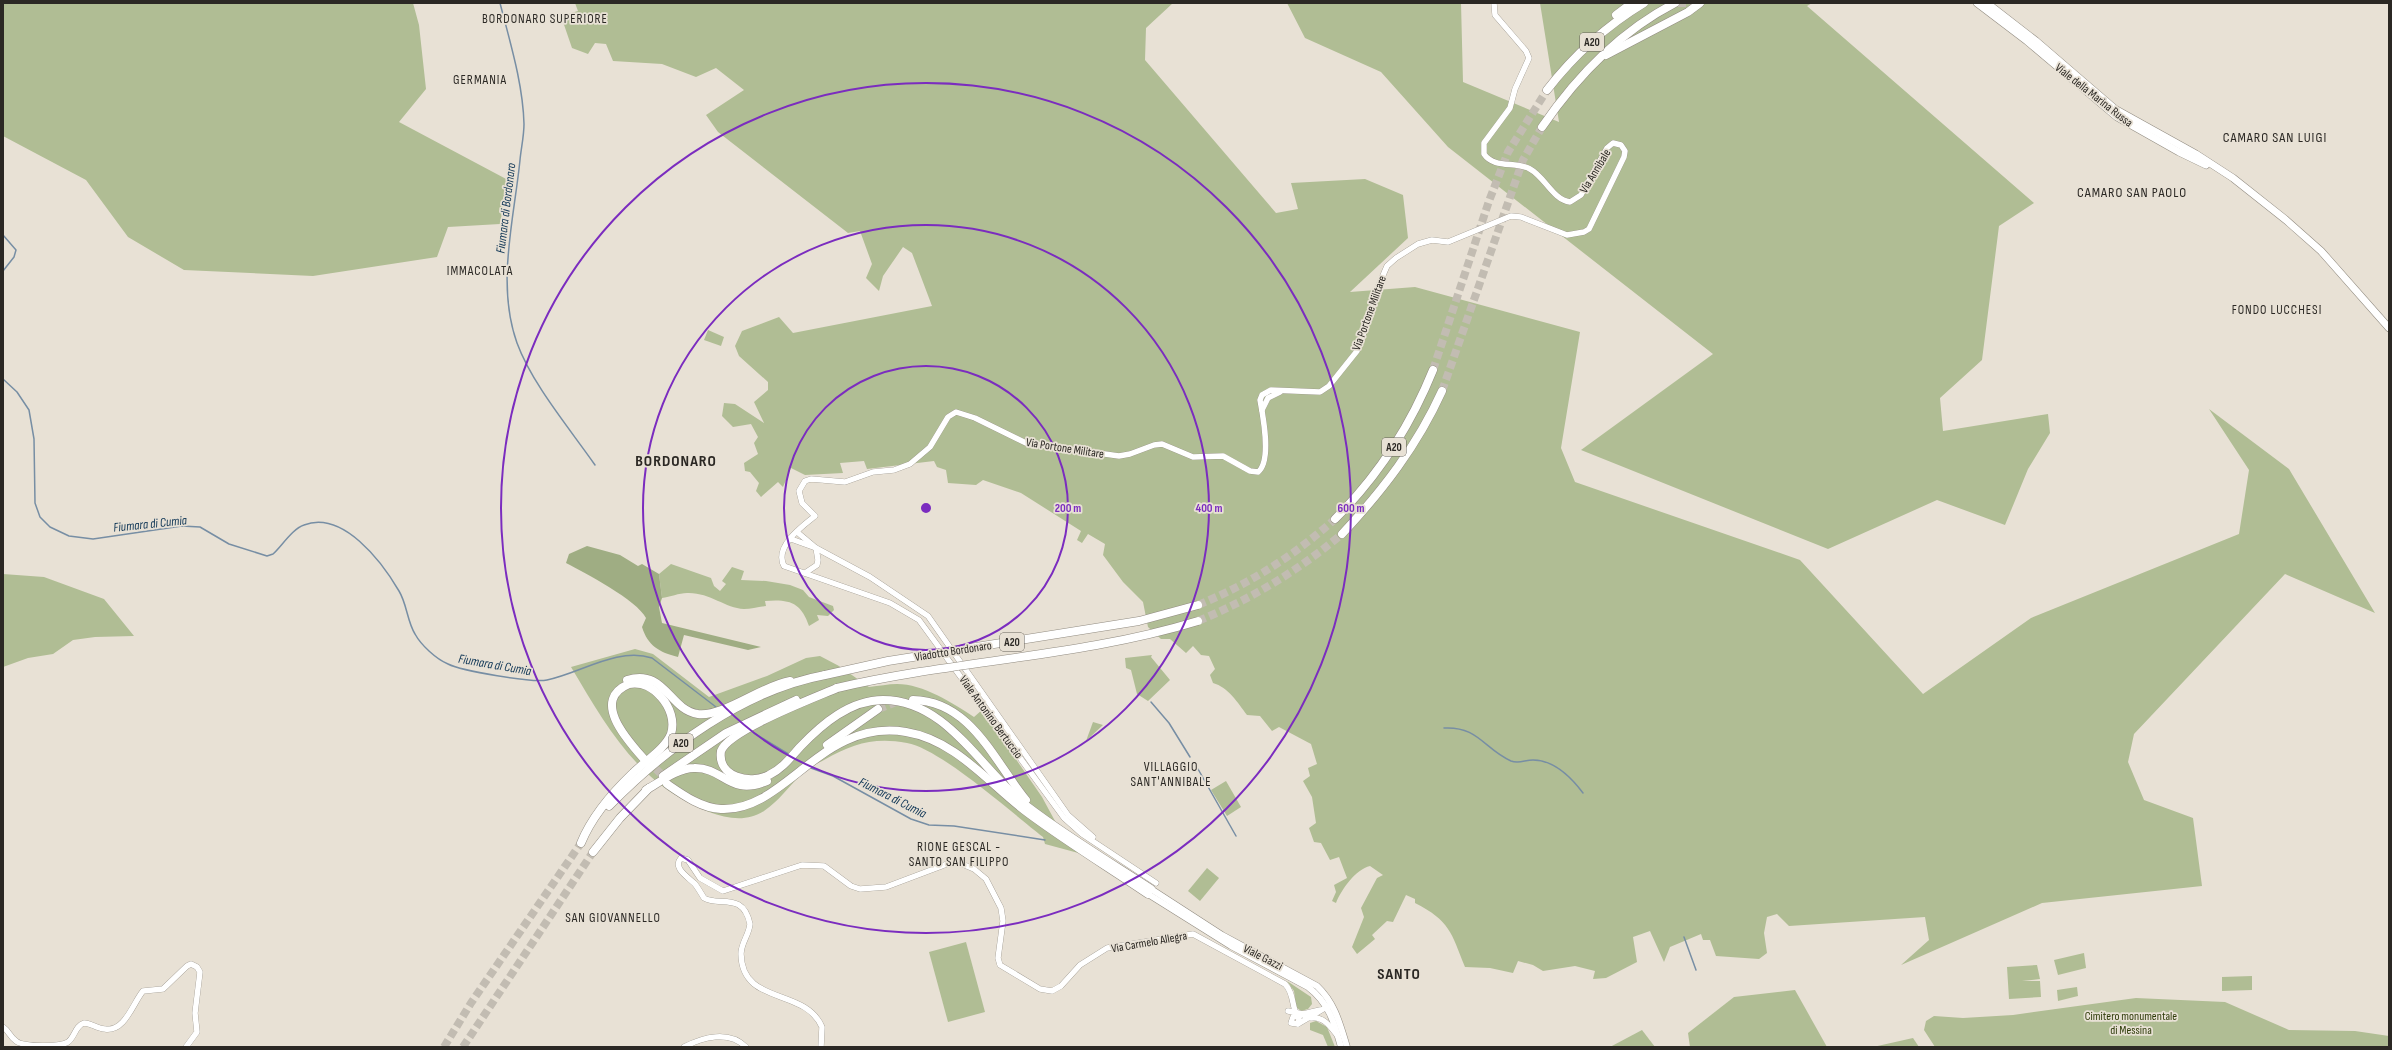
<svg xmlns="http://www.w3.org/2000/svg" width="2392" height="1050" font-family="'Sofia Sans Condensed',sans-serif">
<rect width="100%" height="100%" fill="#e8e1d5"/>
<g fill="#b0bd94">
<path d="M3 3H413L419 25 426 89 399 122 508 180 500 224 448 227 437 257 313 276 184 270 128 237 86 180 3 136Z"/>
<path d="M575 3H1173L1146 28 1145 60 1276 213 1298 209 1291 183 1365 179 1403 195 1408 238 1350 292 1415 287 1580 332 1561 448 1575 482 1800 560 1923 694 2031 618 2239 534 2249 470 2209 409 2289 469 2375 613 2285 574 2134 734 2128 762 2144 800 2193 818 2202 886 2042 903 1901 965 1929 940 1925 917 1789 926 1777 914 1767 917 1764 933 1767 953 1759 959 1716 956 1710 940H1703L1701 934 1670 947 1664 962 1650 931 1633 937 1637 962 1606 978 1593 979 1595 971 1575 966 1543 971 1533 965 1518 961 1513 973 1490 968 1465 967C1451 932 1450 921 1415 903V899L1406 895 1393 922 1387 921 1372 935 1375 939 1357 954 1352 947 1364 917 1361 908 1377 878 1383 875 1370 866C1356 869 1341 890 1336 903L1332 901 1336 892 1334 885 1347 878 1339 857 1330 860 1321 843 1314 842 1309 828 1316 823 1312 797 1303 781 1310 776 1308 768 1317 764 1311 744 1279 727 1272 731 1260 716 1247 715C1238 703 1228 687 1213 683L1210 675 1215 669 1209 656 1201 655 1193 646 1186 653 1170 639H1161L1148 627 1143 602 1123 582 1103 555 1105 544 1088 534 1082 543 1077 540 1081 531 1021 493 983 480 976 485 948 483 946 470 937 467 934 461 867 469 864 461 840 463 843 473 805 475 791 468 783 487 778 482 761 497 756 491 759 483 750 472 745 471 744 463 758 454 754 443 758 437 751 424 733 427 722 416 724 403 735 404 764 423 754 402 768 390V382L739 356 735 346 742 331 779 317 793 333 932 306 912 253 903 247 883 276 879 291 866 278 872 264 860 231 848 233 718 132 706 115 744 90 716 68 696 77 662 64 613 61 606 44 595 43 588 54 572 48 561 16 578 11Z"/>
<path d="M1287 3H1461L1463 82 1559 122 1540 3H1812L1807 6 2034 203 1999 226 1982 360 1940 398 1943 431 2048 414 2050 433 2028 469 2005 525 1937 500 1828 549 1581 450 1713 354 1448 147 1381 72 1305 38Z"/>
<path d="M708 330 724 337 721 346 704 340Z"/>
<path d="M671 564 711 578 714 586 720 591 726 584 722 581 732 567 744 571 741 580 766 581 790 585 803 590 809 597 833 606 834 610 828 616 817 615 819 620 809 626C801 602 789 599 765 601L766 606C759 607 751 609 744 609 725 608 709 592 687 593 679 593 670 597 662 598L659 574Z"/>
<path d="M3 574 44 577 104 599 134 636 95 637 73 640 53 654 28 658 3 667Z"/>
<path d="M635 649 653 654 709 697 767 676 806 658 820 656 839 666 869 687C879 686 888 684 897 684 923 684 953 703 974 717L982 710 1042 797 1055 821 1049 832 1082 854 1045 844 1043 837C1013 814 941 749 907 743 873 737 853 744 824 760 816 764 807 769 801 775 788 787 779 801 764 811 747 822 728 819 709 812 639 785 608 729 571 667Z"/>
<path d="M1152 655 1151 657 1170 680 1148 701 1137 694 1131 670 1126 668 1125 658Z"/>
<path d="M1093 722 1103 725 1086 741Z"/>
<path d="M1226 781 1241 807 1227 816 1211 790Z"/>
<path d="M1207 868 1219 878 1200 901 1188 891Z"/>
<path d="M966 942 985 1012 948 1022 929 952Z"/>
<path d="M2084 953 2086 968 2058 975 2054 960Z"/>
<path d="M2037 965 2040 979 2022 981H2040L2041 997 2009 999 2007 967Z"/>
<path d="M2252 976V990L2222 991V977Z"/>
<path d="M1287 981 1311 997 1312 1004 1308 1009 1301 1011 1296 1007 1294 991Z"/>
<path d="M2077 987 2078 996 2058 1001 2057 990Z"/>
<path d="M1795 990 1827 1047H1690L1688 1033 1734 997Z"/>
<path d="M2136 998 2225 1002 2289 1030 2355 1031 2389 1036V1047H1935L1924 1030 1926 1021 1934 1016 1963 1018 2013 1015Z"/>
<path d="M1316 1021 1327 1027 1335 1047H1328L1323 1035 1310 1030V1023Z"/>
<path d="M1642 1030 1655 1047H1610Z"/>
<path d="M1913 1038 1919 1047H1873Z"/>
</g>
<path fill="#9fad83" d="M587 546 620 555 638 566 642 564 659 574 662 598 659 607 662 623 761 647 748 650 684 635 678 657C659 652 648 646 642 627L646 618C637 600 585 573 566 563L569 554Z"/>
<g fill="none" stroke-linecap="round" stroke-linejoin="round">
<g stroke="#778ea4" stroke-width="1.5">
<path d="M500 3C510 42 523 84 524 124 524 136 521 149 520 160 514 220 496 284 517 343 532 384 570 429 595 465"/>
<path d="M3 235 16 250 14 257 3 271"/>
<path d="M3 379 17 392 29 410 34 439 35 503 40 517 50 527 69 536 93 539 182 526 200 527 229 544 267 556 273 554C282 546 292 529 304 525 343 510 382 562 399 591 407 604 407 621 415 634 421 645 436 659 448 664 462 671 532 683 547 680 581 673 617 647 652 658L716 707"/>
<path d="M1151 702 1169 723 1190 757"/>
<path d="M1444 728C1478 726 1484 749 1511 761 1519 764 1525 760 1533 760 1554 760 1571 777 1583 793"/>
<path d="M754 733 790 755"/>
<path d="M811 768 833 776 911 819 929 825 954 826 1045 840"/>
<path d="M1198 769 1236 836"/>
<path d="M1684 937 1696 970"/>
</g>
<g stroke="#c2bcb2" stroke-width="8" stroke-dasharray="8 4" stroke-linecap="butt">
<path d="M1678 3H1698"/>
<path d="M1433 370 1489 201 1508 152 1547 90"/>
<path d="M1442 391 1523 160 1542 127"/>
<path d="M1198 605C1249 584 1294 556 1335 519"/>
<path d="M1198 621C1251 599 1298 571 1342 534"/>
<path d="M878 709 899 701"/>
<path d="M647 761 668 780"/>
<path d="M444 1047 471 1003 581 843"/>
<path d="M463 1047 593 852"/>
</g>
<g stroke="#918b80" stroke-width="6">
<g id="tertiary">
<path d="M1262 410 1268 398 1280 392"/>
<path d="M797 532 816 548 818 560 817 565 805 573"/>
<path d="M791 539 816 548 870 577 928 616 1068 815 1093 837"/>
<path d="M1156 883 1082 834 1064 818 919 620 890 603 784 566C774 547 801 527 815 516L802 503 799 491 805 481 811 479 845 482 873 472 894 470 910 464 930 447 948 417 956 412 975 418 1026 443 1119 456 1130 454 1154 445 1162 444 1193 457 1223 456 1250 471 1258 472C1272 461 1263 416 1260 400L1262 395 1271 390 1320 392 1329 386 1357 351 1367 323 1378 287 1387 266 1396 258 1418 244 1432 240 1448 242 1511 216 1521 217 1567 235 1584 232 1589 229 1624 157 1625 151 1621 145 1613 143 1607 148 1581 195 1570 202C1553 200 1545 177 1530 169 1516 161 1494 169 1484 154V143L1510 108 1515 89 1529 58 1526 51 1495 15 1494 3"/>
<path d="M1288 1011 1303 1014 1320 1010"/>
<path d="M1306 1014 1293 1017 1291 1023 1298 1024 1330 1005"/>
<path d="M1311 1018C1323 1016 1330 1026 1337 1035"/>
<path d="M3 1027C9 1031 10 1037 16 1041 23 1047 61 1047 68 1042 75 1037 75 1026 84 1023 91 1023 97 1029 105 1029 125 1032 133 1003 143 991L163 989 187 966 191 964 197 967 200 972 195 1013 197 1032 186 1047"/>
<path d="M684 1047C703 1037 729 1030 746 1047"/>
<path d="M821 1047 822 1027C805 987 742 1006 741 954 741 943 749 935 750 924 743 891 719 907 704 898 701 893 698 888 695 884 688 877 672 868 681 858L688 860 700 878 723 891 802 865 824 866 851 886 860 889 886 887 947 864H962L974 869 986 879 1001 908 1003 921 998 958 1000 965 1040 989 1052 991 1061 986 1080 965 1107 948 1193 934 1285 984C1295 994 1291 1009 1299 1019L1298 1024"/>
</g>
</g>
<g stroke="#918b80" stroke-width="7">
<g id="secondary">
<path d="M1151 889 1222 935 1317 986C1335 1003 1340 1024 1347 1047"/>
<path d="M1148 894 1231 946 1308 987C1329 1003 1334 1022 1341 1047"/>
</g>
</g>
<g stroke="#918b80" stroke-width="8">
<g id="primary">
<path d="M1977 3 2027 41 2117 117 2179 152 2206 165"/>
<path d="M1987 3 2036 41 2115 109 2196 154 2233 178 2286 220 2321 251 2389 328"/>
</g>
</g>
<g stroke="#918b80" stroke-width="9">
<g id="motorway">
<path d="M1616 15 1632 3"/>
<path d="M1606 55 1688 12 1700 3"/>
<path d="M1547 90C1574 55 1606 26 1644 3"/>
<path d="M1542 127C1577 76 1619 32 1675 3"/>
<path d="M1335 519C1378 476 1410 427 1433 370"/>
<path d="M1342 534C1383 490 1417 446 1442 391"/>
<path d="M627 680C665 668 669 710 698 714 724 717 761 686 790 681"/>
<path d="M837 688C814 698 729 730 721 751 717 777 750 785 769 775 782 769 791 757 800 747 822 724 850 700 883 700 948 700 982 772 1028 807 1066 836 1111 863 1151 889"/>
<path d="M913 700C971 701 994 761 1026 800"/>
<path d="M827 745 878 709"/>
<path d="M663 776 726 733 796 700"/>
<path d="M667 784C683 795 701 808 721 809 786 812 821 718 906 732 956 740 989 784 1028 813 1067 842 1108 867 1148 894"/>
<path d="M646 790C660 782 678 768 694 768 724 767 729 797 767 781"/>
<path d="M609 806C666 748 744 690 825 675"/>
<path d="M581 843C592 816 612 793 633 773 645 761 665 749 671 734 675 721 670 707 661 697 652 687 643 682 629 684 590 700 628 741 644 759"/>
<path d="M593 852 620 818 649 788"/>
</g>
</g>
<use href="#tertiary" stroke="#fff" stroke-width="5.5"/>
<use href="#secondary" stroke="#fff" stroke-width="6"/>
<use href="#primary" stroke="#fff" stroke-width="7"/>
<use href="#motorway" stroke="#fff" stroke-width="8"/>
<g stroke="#918b80" stroke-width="9" stroke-linecap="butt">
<g id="motorway-bridge">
<path d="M825 675 888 661 1139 621 1198 605"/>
<path d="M837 688C956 660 1081 657 1198 621"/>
</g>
</g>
<use href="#motorway-bridge" stroke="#fff" stroke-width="8"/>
</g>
<g fill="none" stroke="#7b2cbf" stroke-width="2">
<circle cx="926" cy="508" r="142"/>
<circle cx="926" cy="508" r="283"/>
<circle cx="926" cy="508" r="425"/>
</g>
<g text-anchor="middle" stroke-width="3.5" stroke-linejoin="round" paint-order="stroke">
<g fill="#e8e1d5" stroke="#646059" stroke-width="1">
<rect x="1580" y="33" width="24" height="18" rx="3"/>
<rect x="1382" y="438" width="24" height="18" rx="3"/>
<rect x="1000" y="633" width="24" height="18" rx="3"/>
<rect x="669" y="734" width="24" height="18" rx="3"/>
</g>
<g font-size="11" font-weight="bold" fill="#2b2824">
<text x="1592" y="46">A20</text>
<text x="1394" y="451">A20</text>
<text x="1012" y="646">A20</text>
<text x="681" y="747">A20</text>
</g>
<g font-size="12" fill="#2b2824" stroke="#e8e1d5">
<text transform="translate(2094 95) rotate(38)" y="4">Viale della Marina Russa</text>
<text transform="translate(1595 171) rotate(-59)" y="4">Via Annibale</text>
<text transform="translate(1369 313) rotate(-70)" y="4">Via Portone Militare</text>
<text transform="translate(1065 448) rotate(9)" y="4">Via Portone Militare</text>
<text transform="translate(953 651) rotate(-9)" y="4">Viadotto Bordonaro</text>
<text transform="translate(991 717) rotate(54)" y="4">Viale Antonino Bertuccio</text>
<text transform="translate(1149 942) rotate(-10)" y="4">Via Carmelo Allegra</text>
<text transform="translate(1263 957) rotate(27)" y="4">Viale Gazzi</text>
</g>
<g font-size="12" fill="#2e3b09" stroke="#e8e1d5">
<text x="2131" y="1020">Cimitero monumentale<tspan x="2131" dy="14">di Messina</tspan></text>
</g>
<g font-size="13" letter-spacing="1" fill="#2b2824" stroke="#e8e1d5">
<text x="545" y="23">BORDONARO SUPERIORE</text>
<text x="480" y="84">GERMANIA</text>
<text x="480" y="275">IMMACOLATA</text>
<text x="2277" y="314">FONDO LUCCHESI</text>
<text x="1171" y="771">VILLAGGIO<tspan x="1171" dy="15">SANT'ANNIBALE</tspan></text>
<text x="959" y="851">RIONE GESCAL -<tspan x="959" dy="15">SANTO SAN FILIPPO</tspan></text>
<text x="613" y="922">SAN GIOVANNELLO</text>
</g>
<g font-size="13" font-style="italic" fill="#0e3555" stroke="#e8e1d5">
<text transform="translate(505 208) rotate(-83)" y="5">Fiumara di Bordonaro</text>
<text transform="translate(150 523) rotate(-6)" y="5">Fiumara di Cumia</text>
<text transform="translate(495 664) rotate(10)" y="5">Fiumara di Cumia</text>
<text transform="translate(893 797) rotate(27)" y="5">Fiumara di Cumia</text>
</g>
<g font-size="14" letter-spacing="1" fill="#2b2824" stroke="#e8e1d5">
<text x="2275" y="142">CAMARO SAN LUIGI</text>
<text x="2132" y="197">CAMARO SAN PAOLO</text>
</g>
<g font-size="16" font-weight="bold" letter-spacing="1" fill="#2b2824" stroke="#e8e1d5">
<text x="676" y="466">BORDONARO</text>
<text x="1399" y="979">SANTO</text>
</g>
</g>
<circle cx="926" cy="508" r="6" fill="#7b2cbf" stroke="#e8e1d5" stroke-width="2"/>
<g font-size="12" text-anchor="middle" font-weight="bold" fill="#7b2cbf" stroke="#e8e1d5" stroke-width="3.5" stroke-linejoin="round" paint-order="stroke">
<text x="1068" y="512">200 m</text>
<text x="1209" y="512">400 m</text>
<text x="1351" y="512">600 m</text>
</g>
<rect width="2392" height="1050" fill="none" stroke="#2b2824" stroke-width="8"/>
</svg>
